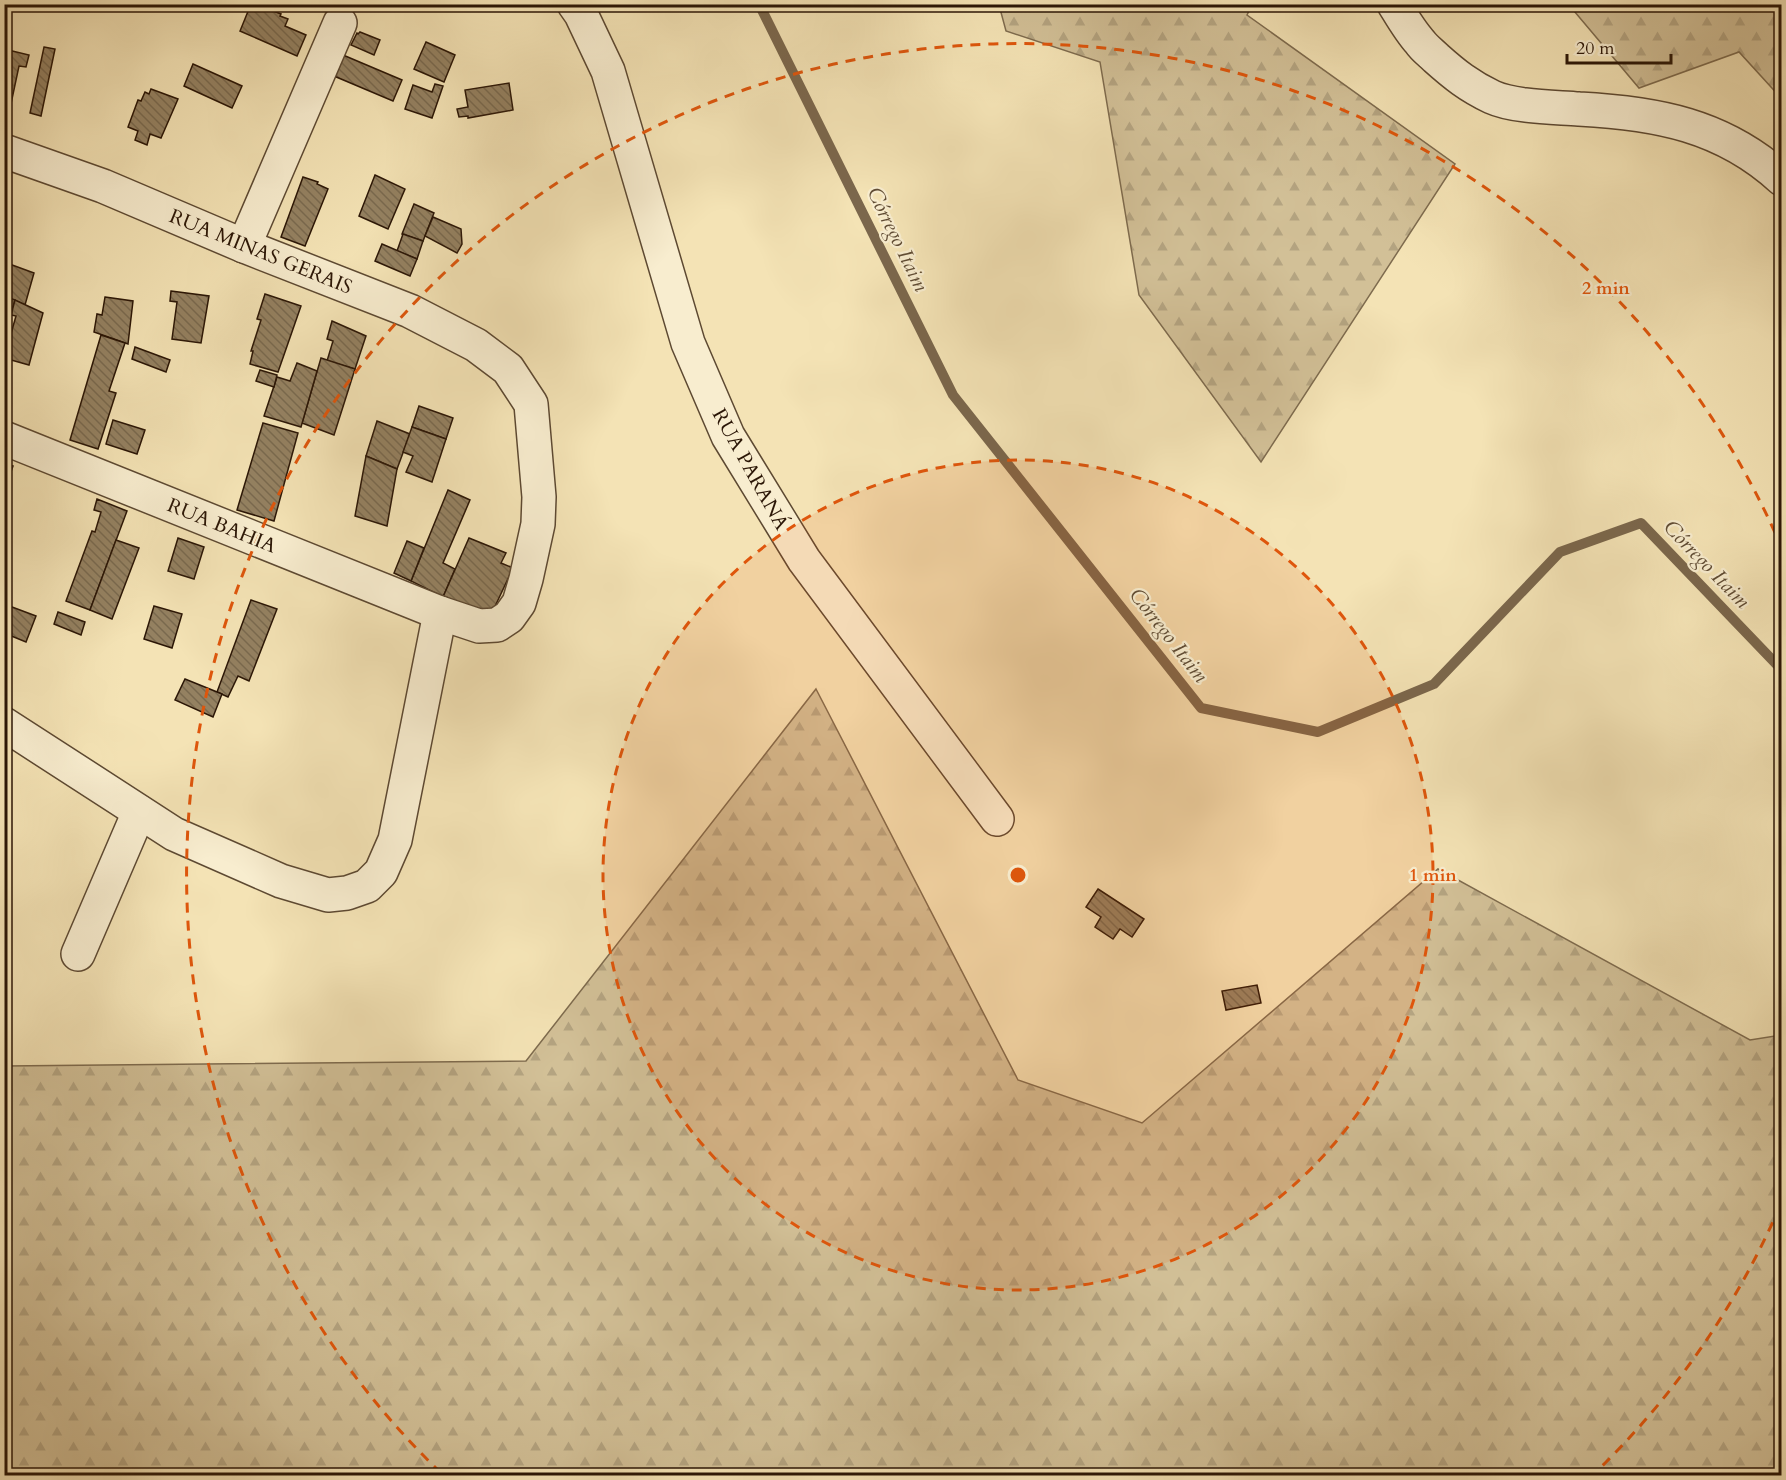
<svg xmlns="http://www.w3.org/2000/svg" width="1786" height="1480" font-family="Cardo,serif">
<defs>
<pattern id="forest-firs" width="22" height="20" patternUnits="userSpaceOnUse" patternTransform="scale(1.5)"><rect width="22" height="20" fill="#d2c097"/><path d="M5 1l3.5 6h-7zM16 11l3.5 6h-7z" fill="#b4a481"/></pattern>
<pattern id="building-back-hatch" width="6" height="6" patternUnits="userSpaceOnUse" patternTransform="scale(1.5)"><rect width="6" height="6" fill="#948161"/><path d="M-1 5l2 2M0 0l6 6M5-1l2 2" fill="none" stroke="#79694e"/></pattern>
</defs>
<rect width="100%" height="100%" fill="#f4e3b5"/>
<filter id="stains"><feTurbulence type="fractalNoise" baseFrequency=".00333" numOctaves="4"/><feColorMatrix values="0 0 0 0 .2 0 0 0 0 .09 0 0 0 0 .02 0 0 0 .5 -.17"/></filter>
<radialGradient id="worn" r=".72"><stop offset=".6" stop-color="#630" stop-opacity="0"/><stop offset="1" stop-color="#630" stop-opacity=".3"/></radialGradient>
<g fill="url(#forest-firs)" stroke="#7e6b4e" stroke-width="1.5">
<path d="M999 5H1252L1247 15 1455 164 1261 462 1139 295 1100 62 1006 31Z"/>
<path d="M1569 5H1781V98L1739 52 1639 88Z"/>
<path d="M816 689 1018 1080 1142 1123 1438 869 1750 1040 1781 1035V1475H5V1066L526 1061Z"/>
</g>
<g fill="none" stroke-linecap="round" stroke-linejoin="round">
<path stroke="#7b674c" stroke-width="10" d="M759 4 953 395 1201 708 1318 732 1434 684 1560 552 1641 523 1782 670"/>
</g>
<g fill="url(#building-back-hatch)" stroke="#2b1606" stroke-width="1.5">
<path d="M251 4H256L281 14 280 16 288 19 285 26 306 35 297 56 240 31Z"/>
<path d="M360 32 380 40 374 55 351 45 357 33 358 34Z"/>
<path d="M426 42 455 55 444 82 414 69Z"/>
<path d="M44 47 55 49 41 116 30 113Z"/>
<path d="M4 49 29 55 26 67 19 66 9 113 4 112Z"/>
<path d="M343 55 402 80 393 101 334 76Z"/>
<path d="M193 64 242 86 232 108 184 86Z"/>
<path d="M509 83 513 110 468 118V116L459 117 457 109 468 107 465 90Z"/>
<path d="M435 84 443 86 432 118 405 109 413 85 432 92Z"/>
<path d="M151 89 178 99 161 138 150 134 147 145 135 140 138 131 128 127 138 100 141 101 145 92 149 94Z"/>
<path d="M375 175 405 189 388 229 359 216Z"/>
<path d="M303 177 318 182 317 184 328 189 305 246 281 237Z"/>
<path d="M4 185 11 187 4 208Z"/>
<path d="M414 204 434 213 423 241 402 234Z"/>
<path d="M4 212 9 214 4 233Z"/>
<path d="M433 217 461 229 462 244 457 253 425 236Z"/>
<path d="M403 234 423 241 417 259 397 251Z"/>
<path d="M382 244 417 259 410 276 375 261Z"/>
<path d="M4 262 34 273 25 305 4 296Z"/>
<path d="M171 291 209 296 201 343 172 339 177 302 170 301Z"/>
<path d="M265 294 301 306 278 372 250 364 253 351H251L261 320 257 319Z"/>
<path d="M4 296 15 300 10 318 6 317 4 321Z"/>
<path d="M105 297 133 301 128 344 94 332 97 314 102 315Z"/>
<path d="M15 300 43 313 29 365 4 358 16 316 11 315Z"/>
<path d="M332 321 366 336 355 369 327 361 333 341 327 339Z"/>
<path d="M101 335 125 343 109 391 116 393 98 449 70 440Z"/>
<path d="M135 347 170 360 166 372 132 359Z"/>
<path d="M321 358 355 369 334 435 302 423Z"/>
<path d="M297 363 317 371 301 427 264 416 277 377 290 381Z"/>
<path d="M260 370 277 375 274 387 256 381Z"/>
<path d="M419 406 453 418 446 439 412 427Z"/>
<path d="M113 420 145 430 137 454 106 444Z"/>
<path d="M377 421 410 434 397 469 366 456Z"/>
<path d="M263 423 298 433 274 521 237 510Z"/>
<path d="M412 427 446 439 432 482 406 472 413 456 403 452Z"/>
<path d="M366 456 397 469 387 526 355 516Z"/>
<path d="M4 463 13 466 4 492Z"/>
<path d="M448 490 470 500 443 563 455 569 443 597 411 581Z"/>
<path d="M97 499 127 511 90 610 66 601 92 531 95 532 101 512 94 510Z"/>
<path d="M178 538 204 547 194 579 168 571Z"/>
<path d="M469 538 506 553 501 563 513 568 490 617 443 597Z"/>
<path d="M116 540 139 548 112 619 90 610Z"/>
<path d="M407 541 424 548 411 581 394 573Z"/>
<path d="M251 600 277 609 249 681 238 676 228 697 217 692Z"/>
<path d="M4 604 36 616 26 642 4 633Z"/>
<path d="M154 606 182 614 172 648 144 639Z"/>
<path d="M58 612 85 622 81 635 54 624Z"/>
<path d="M185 679 222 694 213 717 175 700Z"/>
<path d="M1098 889 1144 919 1132 937 1120 929 1113 939 1095 927 1101 917 1086 907Z"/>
<path d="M1257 985 1261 1003 1226 1010 1222 991Z"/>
</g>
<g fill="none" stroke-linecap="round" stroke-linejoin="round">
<g stroke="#5d4932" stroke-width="36">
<g id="minor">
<path d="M574 4 581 14 608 71 688 343 728 436 804 560 997 819"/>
<path d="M1394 4C1402 17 1410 31 1420 42 1424 48 1431 53 1436 58 1455 75 1469 86 1492 97 1514 107 1554 107 1579 109 1656 113 1723 125 1782 179"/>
<path d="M4 151 103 186 244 246 410 311 476 345 508 369 531 404 539 497 538 524 526 579 519 603 509 617 497 625 479 626 440 613 4 438"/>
<path d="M244 246 340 23"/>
<path d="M4 724 174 834 281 881 328 895 347 893 367 886 381 872 395 840 440 613"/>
<path d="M78 954 139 812"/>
</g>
</g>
<use href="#minor" stroke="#f8edcf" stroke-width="33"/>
</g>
<circle cx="1018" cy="875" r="415" fill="#df560c" fill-opacity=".12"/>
<g fill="none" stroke="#df560c" stroke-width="3" stroke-dasharray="10 8">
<circle cx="1018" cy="875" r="415"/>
<path d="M1780 1206A831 831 0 0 1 1595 1473M441 1473A831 831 0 1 1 1780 544"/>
</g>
<g text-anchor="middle" stroke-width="4.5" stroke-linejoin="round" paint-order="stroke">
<g font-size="20" fill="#2b1606" stroke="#f8edcf">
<text transform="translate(261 251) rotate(22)" y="7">RUA MINAS GERAIS</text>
<text transform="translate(751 469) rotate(61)" y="7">RUA PARANÁ</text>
<text transform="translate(222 525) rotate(22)" y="7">RUA BAHIA</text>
</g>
<g font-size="21" font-style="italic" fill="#604c34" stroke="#f8edcf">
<text transform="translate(898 239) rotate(64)" y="7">Córrego Itaim</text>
<text transform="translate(1707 564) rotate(46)" y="7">Córrego Itaim</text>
<text transform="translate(1169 635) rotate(52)" y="7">Córrego Itaim</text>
</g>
</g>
<circle cx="1018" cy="875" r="9" fill="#df560c" stroke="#f8edcf" stroke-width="3"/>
<g font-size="18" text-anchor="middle" font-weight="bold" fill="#df560c" stroke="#f8edcf" stroke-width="4.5" stroke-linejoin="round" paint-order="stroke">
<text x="1606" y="294">2 min</text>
<text x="1433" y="881">1 min</text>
</g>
<rect width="1786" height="1480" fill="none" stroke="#f4e3b5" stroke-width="24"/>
<rect x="6" y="6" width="1774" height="1468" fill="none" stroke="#2b1606" stroke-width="3"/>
<rect x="12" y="12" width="1762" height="1456" fill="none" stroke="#2b1606" stroke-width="1.5"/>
<path d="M1567 54v9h104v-9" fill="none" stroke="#2b1606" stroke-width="3"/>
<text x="1576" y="54" font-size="18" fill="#2b1606" stroke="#f8edcf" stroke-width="4.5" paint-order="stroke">20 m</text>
<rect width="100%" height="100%" filter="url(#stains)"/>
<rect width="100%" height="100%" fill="url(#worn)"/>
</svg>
